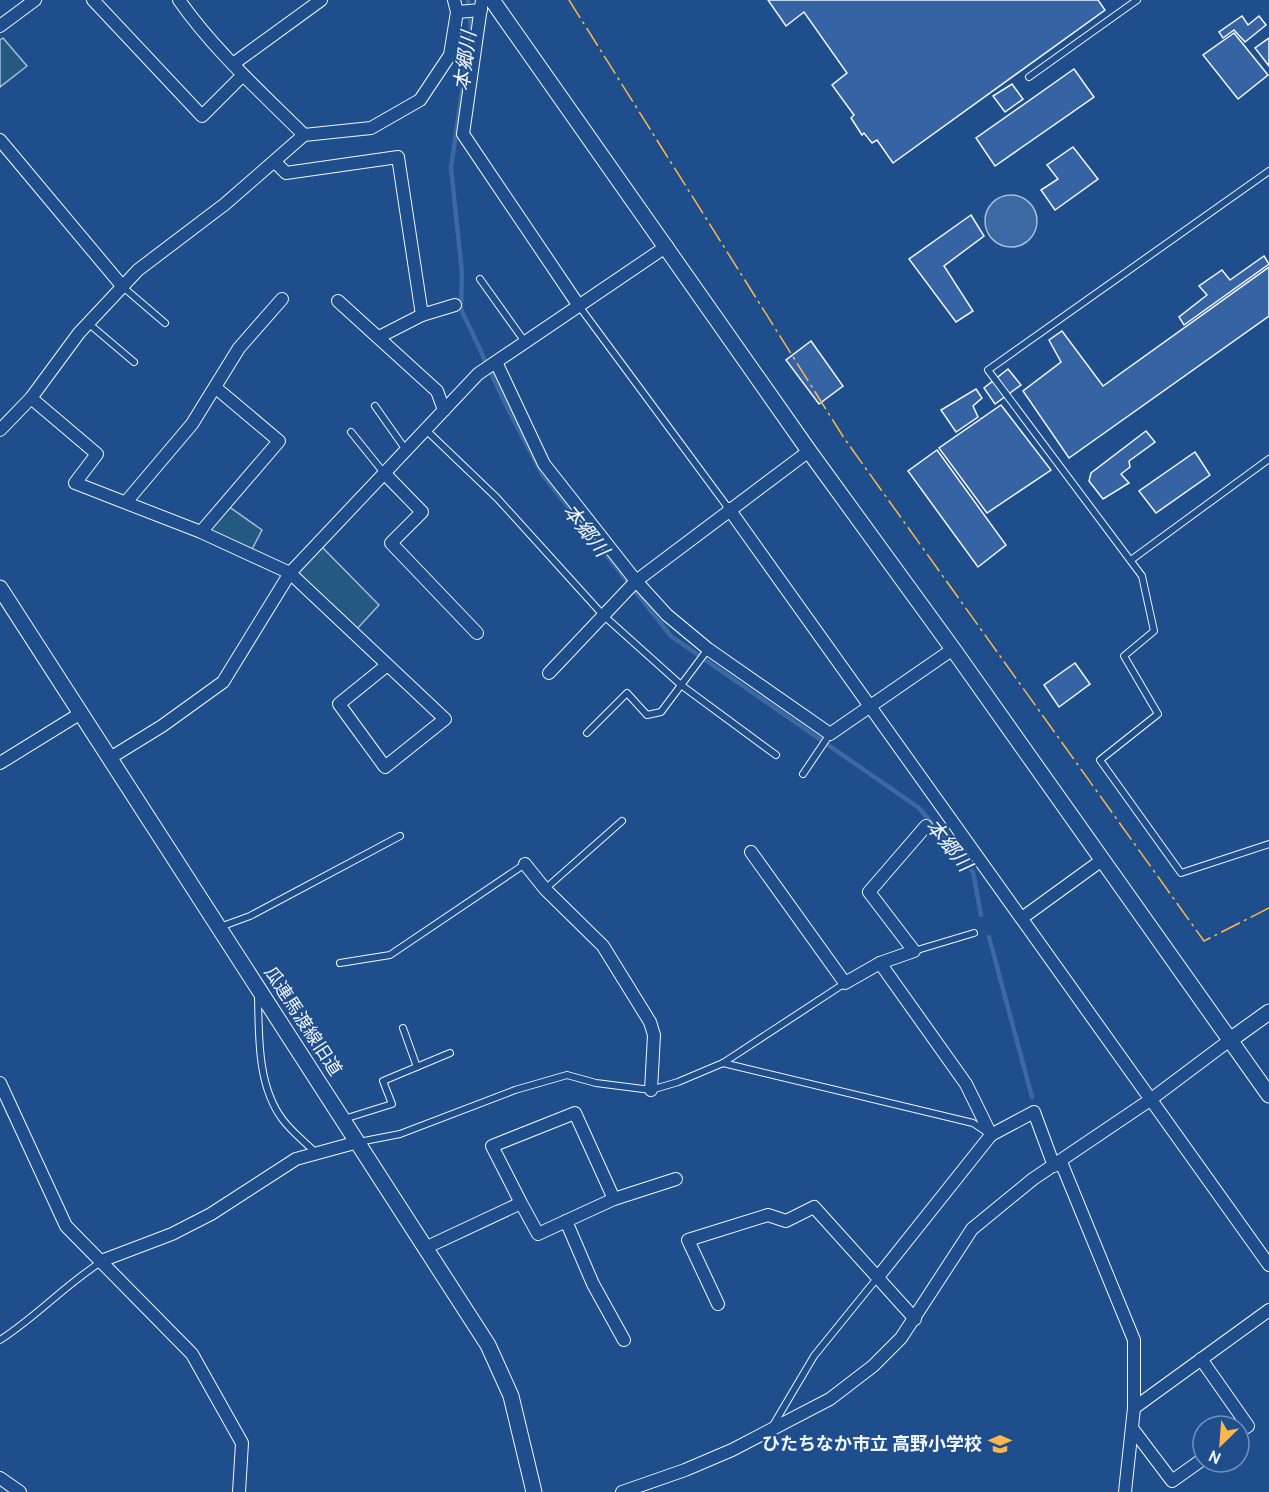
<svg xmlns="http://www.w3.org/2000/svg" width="1269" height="1492" font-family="Cabin,'Noto Sans JP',sans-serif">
<rect width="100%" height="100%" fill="#1f4e8c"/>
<g fill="#245a82" stroke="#a8bbd7" stroke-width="1.5">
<path d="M3 38 27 66 0 87V40Z"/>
<path d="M228 506 262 530 250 553 207 533Z"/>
<path d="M320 545 379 605 355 631 295 574Z"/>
</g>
<circle fill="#3b69a3" stroke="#a8bbd7" stroke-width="1.5" cx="1011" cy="221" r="26"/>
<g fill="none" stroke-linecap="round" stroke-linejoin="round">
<g stroke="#3b69a3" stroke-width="4.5">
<path d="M468 0 471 28 451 168 462 273 461 309 506 405 542 474 671 636 919 808 973 872 981 915"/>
<path d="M989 937 1032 1097"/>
</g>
</g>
<g fill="#3563a3" stroke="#f2f6ff" stroke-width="1.5">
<path d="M768 0H1098L1105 10 893 163 877 140 872 143 864 133 862 135 851 118 854 115 832 85 847 73 804 12 786 26Z"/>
<path d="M1242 16 1248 25 1259 16 1266 25 1245 42 1234 30 1223 38 1219 32Z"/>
<path d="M1234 33 1268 75 1238 99 1203 55Z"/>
<path d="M1269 38V66L1255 48Z"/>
<path d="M1074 69 1094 97 995 166 976 138Z"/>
<path d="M1012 84 1023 99 1005 112 993 96Z"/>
<path d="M1073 147 1098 179 1055 210 1041 190 1058 179 1047 165Z"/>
<path d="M971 215 984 236 944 266 973 311 956 322 909 259Z"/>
<path d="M1264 256 1269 264 1184 325 1179 317 1207 295 1199 286 1222 270 1230 280Z"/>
<path d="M1269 267V316L1069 458 1023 391 1061 362 1049 340 1062 331 1103 386Z"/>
<path d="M811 341 843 386 819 404 786 360Z"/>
<path d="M1008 369 1021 385 995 404 984 388Z"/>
<path d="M976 389 982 398 973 406 978 417 956 432 941 410Z"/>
<path d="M1001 405 1051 470 987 513 939 448Z"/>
<path d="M1146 431 1155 442 1129 461 1130 467 1121 474 1129 483 1103 499 1089 481 1091 473Z"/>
<path d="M937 450 1006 545 978 567 908 471Z"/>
<path d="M1195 452 1210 475 1156 513 1139 491Z"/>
<path d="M1075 663 1090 684 1059 707 1044 685Z"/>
</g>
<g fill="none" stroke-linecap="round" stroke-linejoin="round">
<g stroke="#f2f6ff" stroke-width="8">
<g id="service">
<path d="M1029 77 1137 0"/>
<path d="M1269 171 988 370 1142 576 1154 631 1124 656 1158 714 1100 760 1181 873 1269 844"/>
<path d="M480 279 525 342"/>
<path d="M123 287 165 323"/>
<path d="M579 306 729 509"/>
<path d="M88 323 134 362"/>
<path d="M375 406 406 450"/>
<path d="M426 430 497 498 603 615 681 685 776 755"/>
<path d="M351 432 384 473"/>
<path d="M1131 560 1269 459"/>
<path d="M587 733 627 693 647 715 661 712 708 649"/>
<path d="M803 774 830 734"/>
<path d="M545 889 622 821"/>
<path d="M220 927 250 916 400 836"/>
<path d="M914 951 974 933"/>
<path d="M340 963 390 955 525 864"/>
<path d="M258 995C259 1036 257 1086 283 1120 292 1132 305 1142 316 1153"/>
<path d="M403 1028 417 1067"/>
<path d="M723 1063 973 1123 988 1133"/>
<path d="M344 1119 392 1104 383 1081 450 1053"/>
<path d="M359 1142 400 1134 515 1090 567 1075 596 1083 651 1090 678 1082 723 1063 845 983"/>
<path d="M0 1340C36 1317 65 1285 101 1262"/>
<path d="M772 1427 814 1356 878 1277"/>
</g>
</g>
<g stroke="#f2f6ff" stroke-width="14">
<g id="minor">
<path d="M93 0 202 116 243 75"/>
<path d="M179 0C214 50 261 92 304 135"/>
<path d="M482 0 463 134 579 306"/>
<path d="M457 12 481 10"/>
<path d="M0 26 35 0"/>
<path d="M233 64 321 0"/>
<path d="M0 140 123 287"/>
<path d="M275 162 286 173 398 157 422 315"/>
<path d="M338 301 437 391 444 410"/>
<path d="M379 337 422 315 455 305"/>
<path d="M496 362 544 464 636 581 667 615 708 649 830 734 953 649"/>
<path d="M31 398 97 454 75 483 201 532 290 573 445 719 385 767 339 704 386 666"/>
<path d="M0 430 31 398 79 333 138 270 225 204 304 135 371 128 420 100 450 55 457 12 454 0"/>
<path d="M385 474 422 512 391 543 477 633"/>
<path d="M126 502 192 424 239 348 282 299"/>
<path d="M729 509 1269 1265"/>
<path d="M201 532 279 441 216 388"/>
<path d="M549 673 636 581 809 451"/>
<path d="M110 758 162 726 223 682 290 573 478 374 667 246"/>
<path d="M0 763 81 713"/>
<path d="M751 852 845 983 880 963 914 951 869 892 926 826"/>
<path d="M525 864 545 889 603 946 650 1022 654 1035 651 1090"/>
<path d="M1022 918 1102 860"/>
<path d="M880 963 966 1084 991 1135"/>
<path d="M0 1083 66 1226 192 1354 242 1443 239 1492"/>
<path d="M1061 1162 1134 1340V1408L1125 1492"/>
<path d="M614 1199 676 1179"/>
<path d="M566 1221 593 1284 624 1340"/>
<path d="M425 1248 521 1203 538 1234 614 1199 575 1113 492 1146 521 1203"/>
<path d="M101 1261 172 1234 211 1214 296 1159 358 1142"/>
<path d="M878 1277 991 1135 1034 1112 1054 1166"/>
<path d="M718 1304 688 1240 768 1215 786 1221 814 1207 915 1319"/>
<path d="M1201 1359 1248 1426 1239 1432"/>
<path d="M1134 1408 1269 1310"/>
<path d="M1132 1428 1172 1481 1203 1459"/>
<path d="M0 1478 20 1492"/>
<path d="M622 1492 685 1470 732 1450 830 1399 873 1366 901 1338 972 1229 1033 1179 1150 1100 1230 1040"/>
</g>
</g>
<g stroke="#f2f6ff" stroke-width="17">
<g id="tertiary">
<path d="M492 0 809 451 953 649 1269 1095"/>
<path d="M0 588 488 1345 511 1396 534 1492"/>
<path d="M1230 1040 1269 1012"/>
</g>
</g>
<use href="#service" stroke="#1f4e8c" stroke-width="6"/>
<use href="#minor" stroke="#1f4e8c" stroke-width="12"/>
<use href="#tertiary" stroke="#1f4e8c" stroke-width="15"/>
<path stroke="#ffb74d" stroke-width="1.5" stroke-dasharray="21 4.5 3 4.5" stroke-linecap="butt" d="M569 0 844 438 1204 941 1269 908"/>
</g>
<defs>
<g id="school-bare" transform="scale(1.8)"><path d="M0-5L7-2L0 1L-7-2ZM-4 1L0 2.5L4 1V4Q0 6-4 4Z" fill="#ffb74d" stroke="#1f4e8c" stroke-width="2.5" paint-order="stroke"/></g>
</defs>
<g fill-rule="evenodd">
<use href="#school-bare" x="1000" y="1444"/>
</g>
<g text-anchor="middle" stroke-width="4.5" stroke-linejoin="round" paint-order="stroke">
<g font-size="18" fill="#f2f6ff" stroke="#1f4e8c">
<text transform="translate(303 1021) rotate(57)" y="6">瓜連馬渡線旧道</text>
</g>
<g font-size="18" font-weight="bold" fill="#f2f6ff" stroke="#1f4e8c" text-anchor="end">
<text x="982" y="1450">ひたちなか市立 高野小学校</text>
</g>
<g font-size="20" font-style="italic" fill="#f2f6ff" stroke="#1f4e8c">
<text transform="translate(465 61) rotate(-83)" y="7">本郷川</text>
<text transform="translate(586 530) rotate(52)" y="7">本郷川</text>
<text transform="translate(949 845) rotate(51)" y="7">本郷川</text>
</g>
</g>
<g transform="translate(1221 1444) rotate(205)"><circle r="28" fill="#1f4e8c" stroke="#7391ba" stroke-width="1.5"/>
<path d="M0-4.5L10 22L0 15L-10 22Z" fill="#ffb74d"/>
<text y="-9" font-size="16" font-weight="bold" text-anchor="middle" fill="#f2f6ff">N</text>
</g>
</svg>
